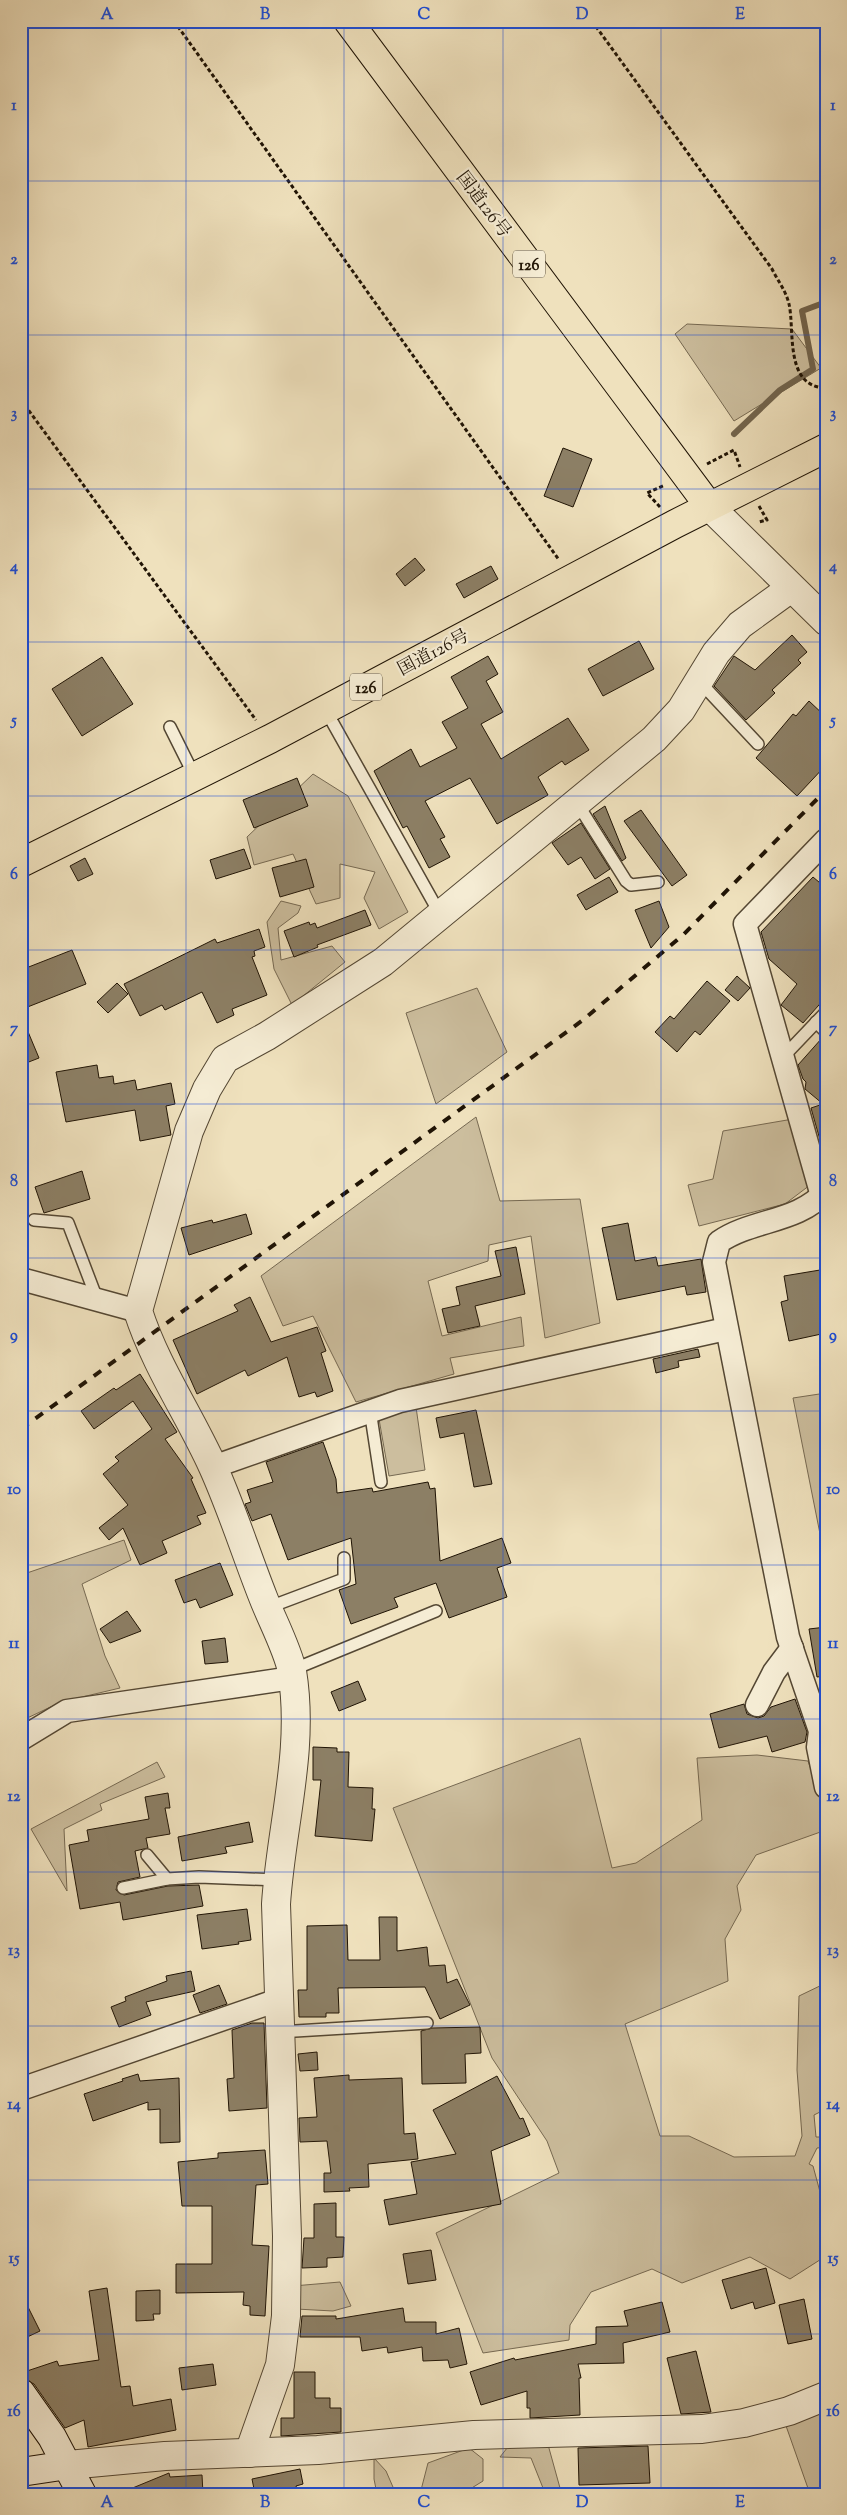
<svg xmlns="http://www.w3.org/2000/svg" width="847" height="2515" font-family="'Sorts Mill Goudy','Noto Serif JP',serif">
<rect width="100%" height="100%" fill="#efe1bd"/>
<filter id="stains"><feTurbulence type="fractalNoise" baseFrequency=".004" numOctaves="4"/><feColorMatrix values="0 0 0 0 .2 0 0 0 0 .09 0 0 0 0 .02 0 0 0 .5 -.17"/></filter>
<radialGradient id="worn" r=".72"><stop offset=".6" stop-color="#630" stop-opacity="0"/><stop offset="1" stop-color="#630" stop-opacity=".3"/></radialGradient>
<g fill="#ccbe9e" stroke="#766952">
<path d="M687 324 792 329 821 368 734 421 675 334Z"/>
<path d="M313 774 348 796 408 912 379 929 364 898 375 872 340 864V898L316 904 293 854 254 865 247 837Z"/>
<path d="M281 901 301 906 298 913 278 928 281 960 332 946 345 962 292 1005 274 969 267 922Z"/>
<path d="M477 988 507 1052 436 1104 406 1013Z"/>
<path d="M476 1117 500 1201 580 1199 600 1323 545 1338 531 1236 489 1245 488 1261 428 1281 442 1336 521 1317 524 1346 450 1358 454 1374 356 1402 313 1316 283 1326 261 1276Z"/>
<path d="M793 1119 814 1182 785 1204 699 1226 688 1185 713 1179 723 1131Z"/>
<path d="M826 1393V1564L793 1398Z"/>
<path d="M416 1407 425 1470 389 1476 379 1419Z"/>
<path d="M124 1540 131 1560 82 1584 105 1656 120 1688 61 1702 21 1721V1575Z"/>
<path d="M580 1738 612 1868 636 1863 702 1820 697 1758 757 1755 808 1761 826 1810V1830L756 1855 737 1886 741 1910 725 1939 728 1981 625 2024 660 2136H689L734 2157 795 2156 802 2136 797 2070 799 1996 826 1983V2109L814 2115 816 2137H826V2147L817 2148 809 2164 813 2166 826 2214V2256L790 2279 750 2257 682 2283 652 2269 591 2292 570 2325 569 2340 483 2353 436 2233 559 2173 547 2141 492 2058 393 1808Z"/>
<path d="M157 1762 165 1777 100 1804 102 1810 64 1829 67 1891 31 1829Z"/>
<path d="M340 2282 351 2306 333 2311 296 2309 293 2286Z"/>
<path d="M819 2413 826 2431V2494H810L785 2423Z"/>
<path d="M547 2441 560 2488H543L531 2458 500 2457 511 2443Z"/>
<path d="M469 2448 483 2459V2481L462 2494H420L428 2463Z"/>
<path d="M374 2458 386 2471 396 2494H377L374 2479Z"/>
</g>
<g fill="none" stroke-linecap="round" stroke-linejoin="round">
<path stroke="#72654e" stroke-width="6" d="M734 434 780 390 813 369 802 311 826 302"/>
</g>
<g fill="#8c7f65" stroke="#201405">
<path d="M563 448 592 459 573 507 544 496Z"/>
<path d="M415 558 425 570 405 586 396 574Z"/>
<path d="M491 566 498 579 464 598 456 584Z"/>
<path d="M792 635 807 652 798 660 801 663 772 690 775 693 746 720 714 686 734 656 755 670Z"/>
<path d="M639 641 654 669 603 696 588 669Z"/>
<path d="M488 656 498 674 486 681 503 712 481 724 501 759 568 718 589 750 565 765 562 761 538 777 548 795 497 824 470 778 425 801 445 837 440 839 450 857 429 868 407 826 403 828 374 771 411 749 420 767 457 748 442 722 468 708 451 677Z"/>
<path d="M102 657 133 704 82 736 52 689Z"/>
<path d="M809 701 826 717V765L797 796 756 758 793 714 796 716Z"/>
<path d="M297 778 308 806 254 828 243 800Z"/>
<path d="M605 806 626 858 622 861 593 814Z"/>
<path d="M641 810 687 875 672 886 624 821Z"/>
<path d="M581 823 610 869 595 879 581 857 568 865 552 843Z"/>
<path d="M244 849 251 868 216 879 210 860Z"/>
<path d="M85 858 93 874 78 881 70 866Z"/>
<path d="M306 859 314 887 280 897 272 868Z"/>
<path d="M609 877 618 892 586 910 577 895Z"/>
<path d="M813 877 826 888V997L803 1023 781 1005 797 984 769 959 761 932Z"/>
<path d="M659 901 669 927 651 948 635 910Z"/>
<path d="M365 910 371 925 317 945 318 947 294 957 284 931 309 922 310 925 315 923 317 928Z"/>
<path d="M259 929 265 947 254 951 255 956 252 957 267 995 232 1009 234 1015 217 1023 202 992 165 1010 162 1005 140 1016 124 984 215 939 217 943Z"/>
<path d="M72 950 86 984 25 1008 21 999V970Z"/>
<path d="M737 976 750 988 738 1001 725 990Z"/>
<path d="M707 981 730 1001 700 1035 695 1031 677 1052 655 1032 670 1016 674 1019Z"/>
<path d="M117 983 128 994 108 1013 97 1002Z"/>
<path d="M21 1015 39 1058 21 1065Z"/>
<path d="M822 1038 826 1039V1154H824L811 1108 823 1104 805 1089 806 1082 803 1079 798 1065Z"/>
<path d="M97 1065 99 1078 113 1076 114 1084 135 1080 137 1090 171 1083 175 1104 166 1106 171 1135 140 1141 135 1110 66 1122 56 1072Z"/>
<path d="M82 1171 90 1199 44 1213 35 1187Z"/>
<path d="M246 1214 252 1234 189 1255 181 1228 212 1220 213 1223Z"/>
<path d="M628 1223 635 1261 656 1257 658 1266 701 1259 706 1292 687 1295 685 1286 617 1300 602 1228Z"/>
<path d="M516 1247 525 1294 475 1306 480 1326 448 1333 442 1309 460 1305 456 1287 501 1276 495 1251Z"/>
<path d="M826 1269V1333L789 1341 781 1302 788 1300 784 1276Z"/>
<path d="M250 1297 271 1342 317 1327 326 1351 321 1353 333 1391 317 1397 315 1392 299 1397 287 1357 248 1376 245 1370 197 1394 173 1340 238 1311 234 1305Z"/>
<path d="M698 1349 700 1357 678 1361 679 1367 656 1373 653 1359Z"/>
<path d="M140 1374 177 1432 165 1439 193 1478 191 1479 206 1513 197 1516 201 1524 162 1541 167 1553 140 1565 123 1528 109 1540 99 1528 128 1505 103 1474 119 1461 115 1457 152 1429 133 1401 94 1429 81 1411 114 1388 116 1390Z"/>
<path d="M476 1410 492 1484 474 1487 464 1433 440 1438 436 1418Z"/>
<path d="M323 1442 336 1479 337 1493 372 1488 373 1492 428 1482 430 1489 435 1488 440 1561 502 1538 511 1563 497 1568 507 1597 449 1618 436 1583 394 1598 398 1607 351 1624 339 1590 356 1584 351 1538 288 1560 271 1514 252 1521 245 1504 251 1502 247 1490 273 1482 266 1462Z"/>
<path d="M220 1563 233 1595 200 1608 196 1599 184 1603 175 1580Z"/>
<path d="M127 1611 141 1631 110 1643 100 1629Z"/>
<path d="M826 1627V1676L817 1677 809 1629Z"/>
<path d="M225 1638 228 1662 205 1664 202 1641Z"/>
<path d="M358 1681 366 1700 339 1711 331 1692Z"/>
<path d="M795 1699 807 1732 805 1742 772 1752 767 1736 719 1748 710 1714 744 1704 747 1714 758 1718 764 1716 771 1707Z"/>
<path d="M313 1747 337 1748V1752H349L348 1787 373 1788 372 1809H375L372 1841 315 1836 321 1780H313Z"/>
<path d="M168 1793 170 1808H165L170 1834 146 1838 148 1848 135 1851 140 1877 118 1882 116 1890 124 1895 168 1886 199 1885 203 1906 123 1920 120 1902 80 1909 69 1845 89 1841 87 1830 149 1819 145 1797Z"/>
<path d="M249 1822 253 1842 225 1847 227 1853 182 1861 178 1837Z"/>
<path d="M247 1909 251 1940 238 1942 239 1944 202 1949 197 1915Z"/>
<path d="M379 1917H397V1951L427 1947 429 1966 445 1965 447 1983 457 1979 470 2005 440 2019 425 1987 338 1988 339 2013H326V2017H299L298 1990H307V1926L347 1925 348 1960H380Z"/>
<path d="M191 1971 195 1991 146 2002 151 2015 119 2027 111 2007 126 2001 125 1997 167 1981 166 1976Z"/>
<path d="M219 1985 227 2004 200 2013 193 1995Z"/>
<path d="M252 2023H264L267 2108 229 2111 227 2079 234 2078 232 2030Z"/>
<path d="M480 2027 481 2053 465 2054 466 2083 422 2084 421 2031 432 2028Z"/>
<path d="M317 2052 318 2070 300 2071 298 2054Z"/>
<path d="M138 2074 140 2081 179 2078 180 2142 160 2143V2109L148 2110V2102L93 2121 84 2094 123 2081 122 2079Z"/>
<path d="M349 2075V2080L402 2078 404 2134 415 2133 418 2159 368 2164 369 2187 349 2188 350 2191 324 2192V2173H331L327 2141 300 2142 299 2118 317 2117 314 2078Z"/>
<path d="M497 2076 520 2119 523 2118 530 2135 491 2151 501 2204 389 2225 384 2200 417 2194 411 2162 456 2154 433 2110Z"/>
<path d="M265 2150 268 2184 256 2185 252 2245 269 2246 265 2316 250 2315V2306L243 2305 244 2292 176 2293V2264H212V2206H182L178 2162 218 2158V2153Z"/>
<path d="M336 2203V2237H344L343 2257 327 2258V2267L302 2268 304 2238H314V2204Z"/>
<path d="M431 2250 436 2280 408 2284 403 2254Z"/>
<path d="M766 2268 775 2303 755 2309 753 2302 731 2309 722 2280Z"/>
<path d="M107 2288 121 2387 130 2386 133 2406 171 2399 176 2430 88 2447 84 2420 65 2428 34 2384 22 2378 21 2373 57 2361 59 2366 99 2360 89 2291Z"/>
<path d="M160 2290V2314H153L154 2320 136 2321V2291Z"/>
<path d="M21 2293 40 2331 21 2340Z"/>
<path d="M804 2299 812 2339 788 2344 779 2305Z"/>
<path d="M662 2302 670 2332 623 2343 624 2363 578 2364 581 2378H579L580 2415 530 2418V2408H527V2391L481 2405 470 2372 514 2358 515 2360 596 2344V2327L628 2326 624 2311Z"/>
<path d="M403 2308 405 2322H436V2334L459 2328 467 2364 450 2368 448 2360 423 2361 422 2347 388 2353 387 2347 362 2351 360 2337H300L302 2316H336V2319Z"/>
<path d="M696 2351 711 2412 681 2414 667 2358Z"/>
<path d="M213 2364 216 2385 182 2390 179 2368Z"/>
<path d="M294 2372H315V2398H330V2408H341V2432L281 2436V2418H294Z"/>
<path d="M648 2446 650 2483 579 2485 578 2448Z"/>
<path d="M300 2469 303 2484 296 2486 298 2494H255L252 2479Z"/>
<path d="M169 2473 170 2477 202 2475 203 2494H118Z"/>
</g>
<g fill="none" stroke-linecap="round" stroke-linejoin="round">
<g stroke="#544733" stroke-width="14">
<g id="service">
<path d="M699 681 758 744"/>
<path d="M325 709 440 914"/>
<path d="M170 727 195 777"/>
<path d="M577 803 626 881 631 885 658 882"/>
<path d="M816 1022 826 1032"/>
<path d="M784 1056 826 1012"/>
<path d="M34 1220 68 1223 97 1299"/>
<path d="M370 1410 381 1482"/>
<path d="M267 1608 344 1579V1558"/>
<path d="M292 1670 436 1611"/>
<path d="M147 1855 167 1879"/>
<path d="M123 1888 167 1879 199 1877 278 1880"/>
<path d="M279 2032 427 2023"/>
</g>
</g>
<g stroke="#544733" stroke-width="25">
<g id="minor">
<path d="M826 1191C798 1223 752 1219 719 1242L714 1262 788 1637 820 1731 818 1747 826 1787"/>
<path d="M822 1196 745 924 826 840"/>
<path d="M21 1279 138 1311"/>
<path d="M213 1467 400 1401 726 1329"/>
<path d="M757 1705 774 1672 792 1648"/>
<path d="M21 1739 67 1711 292 1678"/>
<path d="M21 2089 278 2000"/>
</g>
</g>
<g stroke="#544733" stroke-width="30">
<g id="tertiary">
<path d="M709 506 826 621"/>
<path d="M249 2453 280 2365 286 2316 287 2236 276 1904C281 1826 305 1750 292 1671 288 1650 271 1618 263 1597 246 1554 232 1509 213 1467 189 1414 156 1367 138 1311L189 1131 207 1089 225 1059 267 1036 383 962 654 739 681 710 716 653 740 625 791 588"/>
<path d="M68 2465 165 2456 318 2450 474 2435 702 2429 744 2423 789 2411 826 2396"/>
</g>
</g>
<g stroke="#201405" stroke-width="30">
<g id="secondary">
<path d="M21 2393 52 2437 82 2494"/>
<path d="M21 2472 68 2465"/>
</g>
</g>
<g stroke="#201405" stroke-width="30">
<g id="trunk">
<path d="M348 21 709 506"/>
<path d="M21 863 270 739 675 524 826 448"/>
</g>
</g>
<g stroke="#201405" stroke-width="3" stroke-dasharray="4 2.5" stroke-linecap="butt">
<path d="M174 21 559 560"/>
<path d="M592 21 772 269C778 281 786 291 789 304 795 330 784 387 826 388"/>
<path d="M21 400 256 720"/>
<path d="M707 464 734 450 740 467"/>
<path d="M759 506 767 520 759 522"/>
<path d="M660 507 647 493 665 485"/>
</g>
<use href="#service" stroke="#f5ecd4" stroke-width="11"/>
<use href="#minor" stroke="#f5ecd4" stroke-width="22"/>
<use href="#tertiary" stroke="#f5ecd4" stroke-width="28"/>
<use href="#secondary" stroke="#f5ecd4" stroke-width="28"/>
<use href="#trunk" stroke="#efe1bd" stroke-width="28"/>
<path stroke="#201405" stroke-width="4" stroke-dasharray="9 9" stroke-linecap="butt" d="M21 1429 583 1020 684 934 826 790"/>
</g>
<path fill="none" stroke="#1d4ed8" stroke-width="1" stroke-opacity="0.55" d="M186 21V2494M344 21V2494M503 21V2494M661 21V2494M21 181H826M21 335H826M21 489H826M21 642H826M21 796H826M21 950H826M21 1104H826M21 1258H826M21 1411H826M21 1565H826M21 1719H826M21 1872H826M21 2026H826M21 2180H826M21 2334H826"/>
<g text-anchor="middle" stroke-width="4.5" stroke-linejoin="round" paint-order="stroke">
<g fill="#f5ecd4" stroke="#605543" stroke-width="1">
<rect x="513" y="250.5" width="32" height="27" rx="4"/>
<rect x="350" y="673.5" width="32" height="27" rx="4"/>
</g>
<g font-size="16" font-weight="bold" fill="#201405">
<text x="529" y="270">126</text>
<text x="366" y="693">126</text>
</g>
<g font-size="18" fill="#201405" stroke="#f5ecd4">
<text transform="translate(484 204) rotate(53)" y="6">国道126号</text>
<text transform="translate(433 652) rotate(-28)" y="6">国道126号</text>
</g>
</g>
<rect width="847" height="2515" fill="none" stroke="#efe1bd" stroke-width="55"/>
<rect x="28" y="28" width="792" height="2460" fill="none" stroke="#1d4ed8" stroke-width="2"/>
<g font-size="16" text-anchor="middle" font-weight="bold" fill="#1d4ed8">
<text x="107" y="19">A</text>
<text x="265" y="19">B</text>
<text x="424" y="19">C</text>
<text x="582" y="19">D</text>
<text x="740" y="19">E</text>
<text x="14" y="110">1</text>
<text x="833" y="110">1</text>
<text x="14" y="264">2</text>
<text x="833" y="264">2</text>
<text x="14" y="418">3</text>
<text x="833" y="418">3</text>
<text x="14" y="571">4</text>
<text x="833" y="571">4</text>
<text x="14" y="725">5</text>
<text x="833" y="725">5</text>
<text x="14" y="879">6</text>
<text x="833" y="879">6</text>
<text x="14" y="1033">7</text>
<text x="833" y="1033">7</text>
<text x="14" y="1186">8</text>
<text x="833" y="1186">8</text>
<text x="14" y="1340">9</text>
<text x="833" y="1340">9</text>
<text x="14" y="1494">10</text>
<text x="833" y="1494">10</text>
<text x="14" y="1648">11</text>
<text x="833" y="1648">11</text>
<text x="14" y="1801">12</text>
<text x="833" y="1801">12</text>
<text x="14" y="1955">13</text>
<text x="833" y="1955">13</text>
<text x="14" y="2109">14</text>
<text x="833" y="2109">14</text>
<text x="14" y="2263">15</text>
<text x="833" y="2263">15</text>
<text x="14" y="2416">16</text>
<text x="833" y="2416">16</text>
<text x="107" y="2507">A</text>
<text x="265" y="2507">B</text>
<text x="424" y="2507">C</text>
<text x="582" y="2507">D</text>
<text x="740" y="2507">E</text>
</g>
<rect width="100%" height="100%" filter="url(#stains)"/>
<rect width="100%" height="100%" fill="url(#worn)"/>
</svg>
